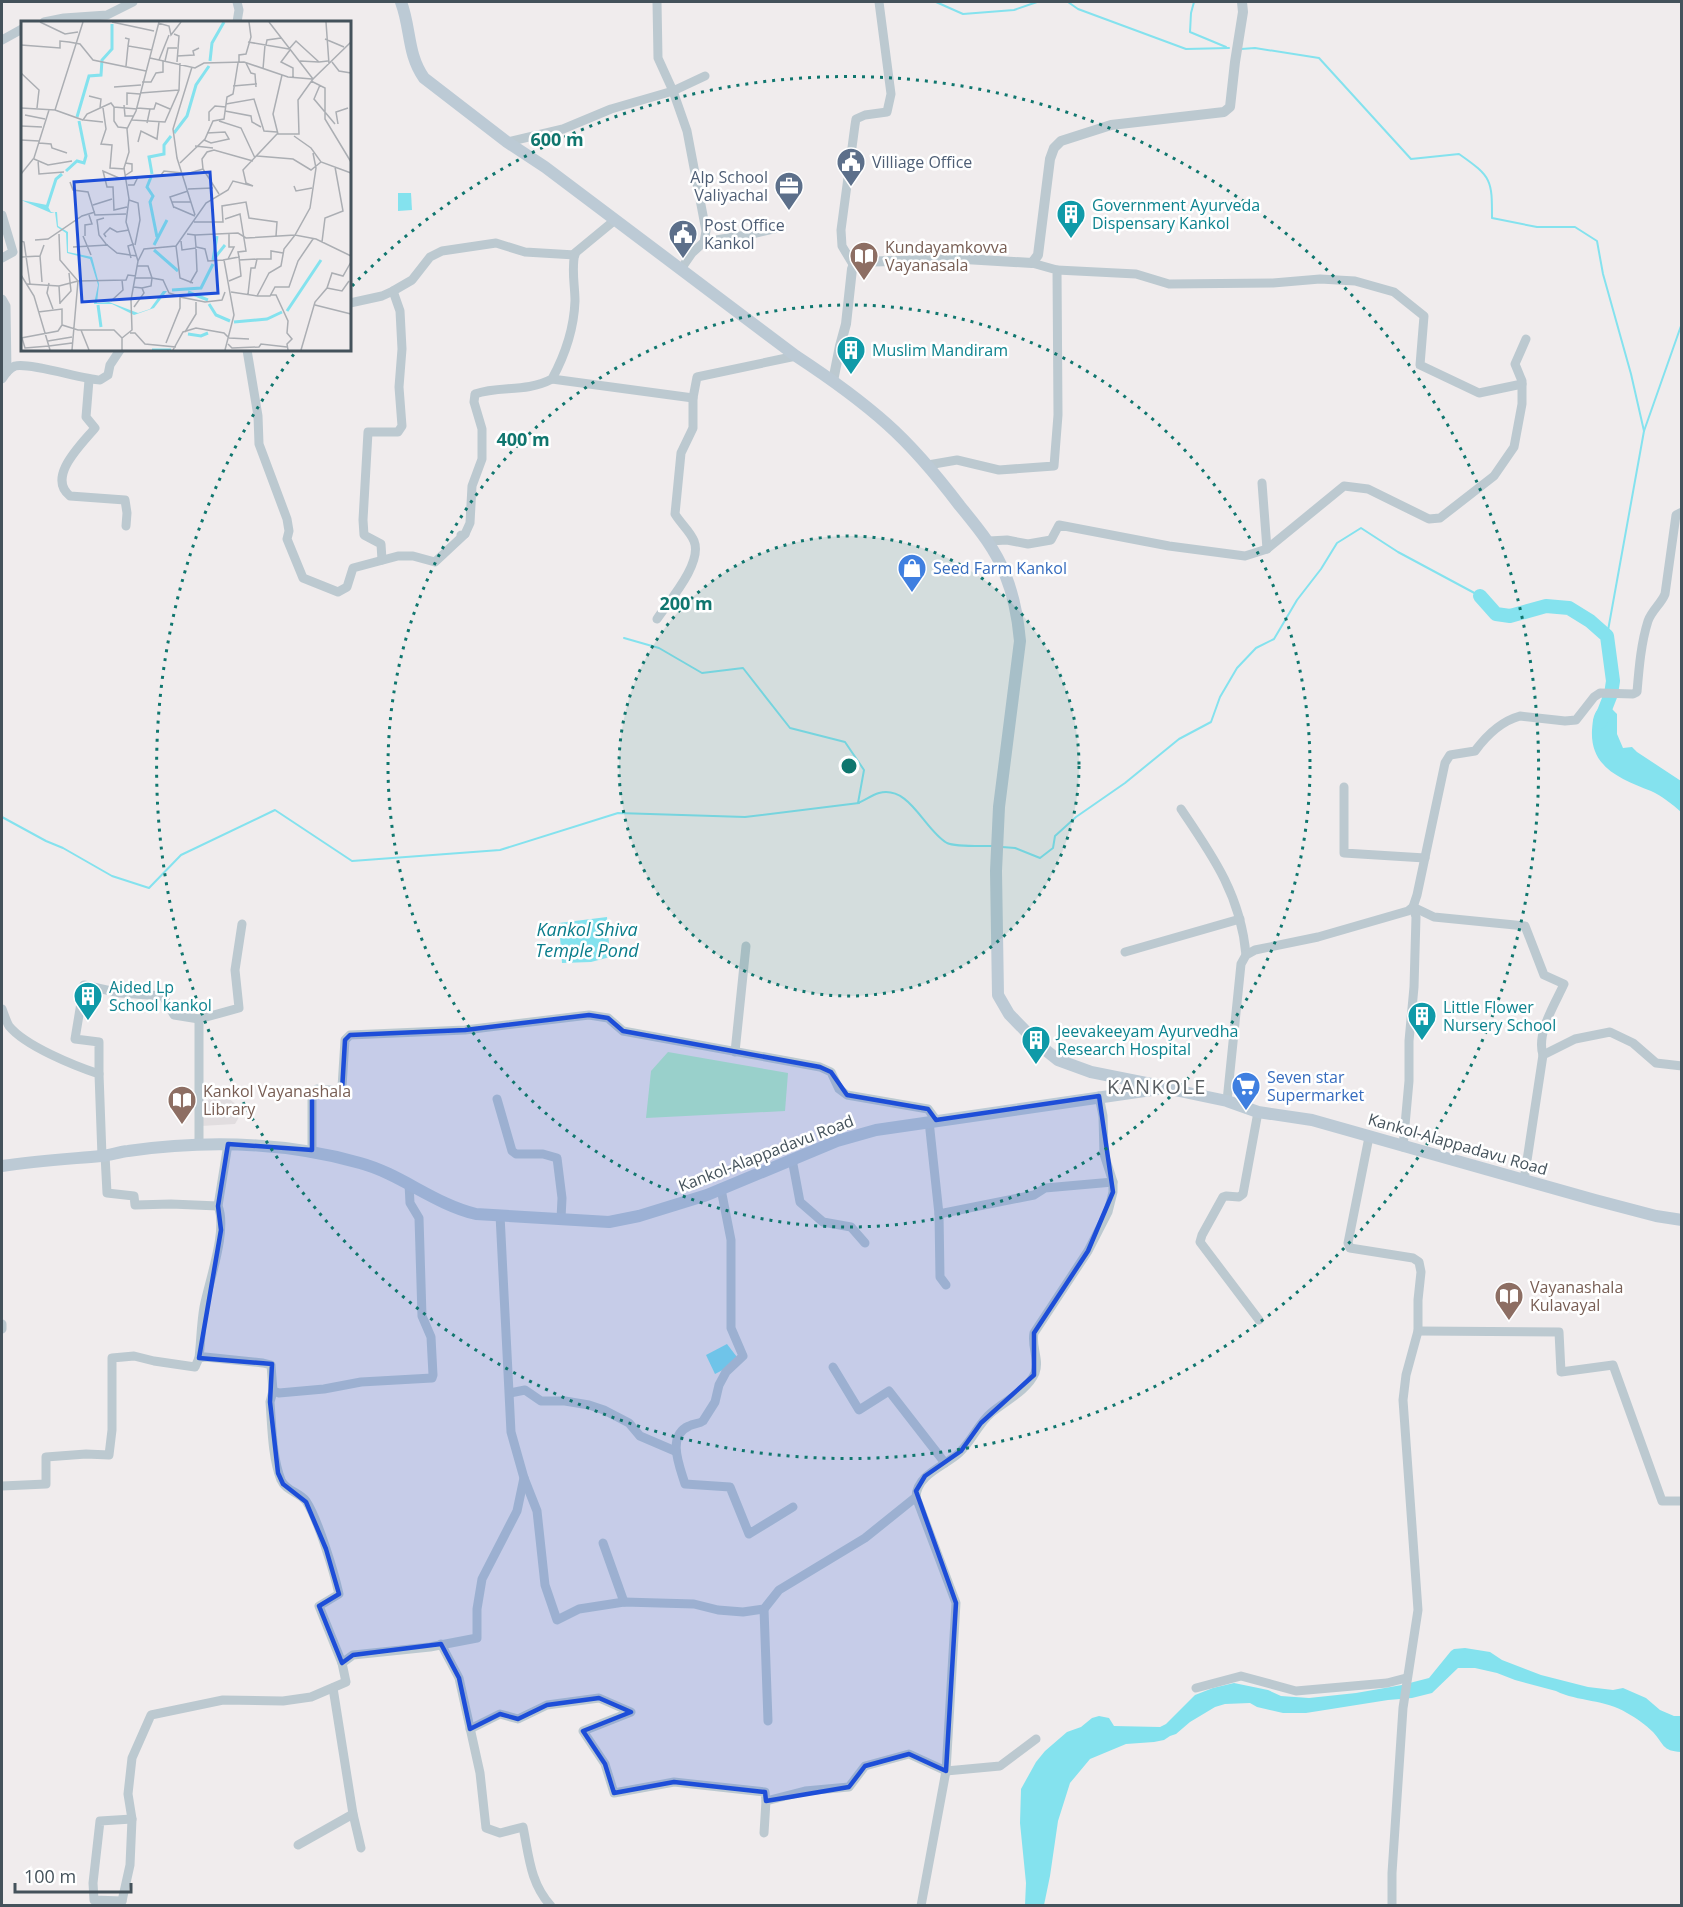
<svg xmlns="http://www.w3.org/2000/svg" width="1683" height="1907" font-family="'Open Sans',sans-serif">
<rect width="100%" height="100%" fill="#f0eced"/>
<path fill="#e1dddf" d="M223 1094 243 1110 235 1124 201 1126V1109L213 1095Z"/>
<path fill="#b8f0c8" d="M668 1052 788 1073 785 1111 646 1118 651 1071Z"/>
<g fill="#84e2ee">
<path d="M398 193H411L412 210 398 211Z"/>
<path d="M1602 706 1612 709 1617 714V734L1623 748 1632 747 1637 752 1681 781V812C1672 804 1662 796 1651 791 1621 779 1590 768 1592 730 1593 720 1593 711 1602 706Z"/>
<path d="M607 917 610 957 591 962 562 963 559 923Z"/>
<path d="M727 1344 740 1361 715 1374 706 1355Z"/>
<path d="M1465 1648 1490 1652 1502 1660 1541 1675 1588 1687 1613 1690 1623 1688 1646 1698 1660 1710 1674 1716H1681V1752C1662 1751 1664 1744 1653 1732 1646 1725 1636 1718 1627 1713 1605 1699 1578 1702 1556 1691L1515 1680 1497 1673 1475 1668H1458L1432 1693 1412 1698 1388 1700 1306 1713H1283L1257 1707 1250 1703 1225 1704 1215 1707 1190 1722 1176 1734 1170 1736 1164 1740 1154 1742 1126 1744 1090 1759 1070 1783 1058 1821 1050 1876 1044 1905H1025L1026 1883 1020 1823 1021 1789 1036 1762 1045 1751 1067 1732 1081 1727 1092 1718 1099 1716 1109 1718 1114 1726 1160 1727 1166 1724 1195 1695 1213 1688 1234 1683 1268 1690 1281 1696 1309 1698 1356 1693 1402 1685 1429 1678 1451 1651 1454 1649Z"/>
</g>
<g fill="none" stroke-linecap="round" stroke-linejoin="round">
<g stroke="#84e2ee" stroke-width="2">
<path d="M936 2 963 14 1014 10 1037 2"/>
<path d="M1068 2 1078 9 1186 49 1229 48"/>
<path d="M1194 2 1191 13 1190 32 1226 47"/>
<path d="M1241 49 1255 48 1319 58 1411 159 1459 154C1492 177 1492 180 1492 218L1537 227H1575L1597 241 1603 274 1631 374 1644 431 1607 636"/>
<path d="M1644 431 1682 323"/>
<path d="M624 638 659 648 702 673 743 668 790 728 845 742 864 770 858 803"/>
<path d="M858 803C865 800 872 795 879 793 910 785 924 830 947 843 956 847 982 846 993 846"/>
<path d="M2 817 46 841 63 848 112 876 149 888 181 855 275 810 352 861 500 850 618 813 745 817 859 803"/>
<path d="M1002 847 1015 848 1040 858 1053 848 1055 836 1076 817 1125 783 1179 739 1211 722 1220 697 1237 668 1256 648 1274 639 1297 600 1321 569 1337 543 1361 528 1398 552 1480 596"/>
</g>
<path stroke="#84e2ee" stroke-width="14" d="M1480 596 1496 614 1510 616 1546 606 1569 608 1590 621 1607 636 1613 681 1611 694 1600 722"/>
<g stroke="#bcc9d0" stroke-width="9">
<path d="M657 2 658 58 673 91 687 131 706 231 704 242 692 253 681 269"/>
<path d="M44 22 64 18 107 15 133 2"/>
<path d="M237 22 239 10 237 2"/>
<path d="M2 40 22 29"/>
<path d="M507 142 563 129 611 109 673 91 705 76"/>
<path d="M2 215 13 252 2 258"/>
<path d="M704 242 752 234 782 227"/>
<path d="M854 266 842 246 841 230 855 125 856 119 865 115 887 112 891 94 879 2"/>
<path d="M1057 270 1136 274 1169 284 1273 283 1320 279 1355 281 1394 292 1424 316 1420 365 1479 393 1522 384"/>
<path d="M2 299 6 306 7 372"/>
<path d="M350 303 382 296 393 291 412 280 430 257 442 251 496 243 525 252 575 255"/>
<path d="M247 350 258 416 259 444 287 519 289 531 287 539 303 578 338 592 347 587 353 568 398 556H413L435 562 465 534"/>
<path d="M2 379C5 374 10 368 15 366 29 362 82 379 100 380L108 375 110 365 120 350"/>
<path d="M552 379 693 398 697 377 796 356"/>
<path d="M89 380 86 417 95 428C82 444 46 477 70 496L125 500 127 513 126 526"/>
<path d="M928 465 957 460 999 470 1054 466 1058 415 1057 270 1032 263"/>
<path d="M1262 483 1267 549"/>
<path d="M461 535 465 534 470 523 472 486 482 459V429L474 402 475 394C500 385 525 393 552 379 565 355 574 328 575 301 575 285 571 269 575 253L615 220"/>
<path d="M989 541 1007 540 1028 544 1051 540 1059 525 1169 546 1245 556 1267 549 1344 486 1368 489 1429 519 1440 518 1494 476 1514 447 1522 404V381L1515 364 1526 339"/>
<path d="M382 560 381 544 364 535 363 520 368 432H398L402 426 399 387 402 349 400 311 393 291"/>
<path d="M657 619C669 601 703 563 694 541 690 531 681 524 675 514L681 453 693 428V398"/>
<path d="M1344 787V853L1425 858"/>
<path d="M1181 809C1213 856 1241 896 1246 955"/>
<path d="M1413 907 1434 917 1525 926 1544 975 1564 984C1555 1004 1536 1033 1543 1055"/>
<path d="M1125 952 1240 919"/>
<path d="M2 1009C4 1014 6 1021 9 1026 25 1046 75 1066 99 1074L102 1156"/>
<path d="M735 1052 746 946"/>
<path d="M99 1074V1042L75 1039 84 985 120 993 163 996 174 1015 199 1019"/>
<path d="M497 1099 512 1151 516 1154H543L557 1158 562 1198 561 1219"/>
<path d="M1227 1101 1241 964 1246 955 1255 950 1318 937 1408 911 1413 907 1417 895 1445 763 1450 755 1475 751C1486 736 1502 721 1520 716L1565 721 1576 720 1594 697 1600 693 1633 694 1637 692C1639 668 1641 643 1648 621 1652 610 1661 604 1665 594L1676 515 1682 512"/>
<path d="M1258 1112 1243 1194 1239 1197 1226 1196 1223 1197 1202 1235 1200 1242 1259 1320"/>
<path d="M929 1121 939 1214 1034 1195 1045 1188 1113 1182"/>
<path d="M1369 1137 1348 1243 1350 1248 1413 1258 1419 1262 1421 1272 1418 1300V1331L1406 1375 1403 1400 1418 1610 1403 1708 1392 1873V1906"/>
<path d="M199 1145V1019L239 1008 235 970 242 924"/>
<path d="M1403 1147 1409 1081V1041L1414 987 1416 917 1413 907"/>
<path d="M312 1151V1093L317 1089 340 1091 342 1087 345 1040 350 1035 465 1030 589 1015 608 1018 623 1031 820 1067 831 1072 839 1089 847 1095 928 1109 936 1120"/>
<path d="M105 1155 107 1193 134 1196 135 1205 171 1204 218 1206"/>
<path d="M792 1159 800 1202 823 1222 851 1227 865 1243"/>
<path d="M1524 1180 1543 1055 1575 1039 1610 1032 1633 1043 1656 1063 1682 1066"/>
<path d="M721 1189 731 1240V1328L743 1356 726 1372 719 1385 715 1402 703 1421C699 1424 694 1423 689 1426 666 1436 680 1467 685 1484L730 1487 749 1534 793 1507"/>
<path d="M939 1214 940 1277 946 1285"/>
<path d="M2 1324V1329"/>
<path d="M1418 1331 1559 1332 1561 1372 1613 1365 1662 1501H1682"/>
<path d="M199 1358C201 1341 201 1324 204 1307 209 1281 228 1230 218 1206L228 1144"/>
<path d="M833 1367 859 1410 889 1391 945 1463"/>
<path d="M273 1391 270 1402C272 1426 272 1457 281 1480 286 1491 299 1492 306 1501 318 1519 334 1572 339 1594L319 1606 342 1663"/>
<path d="M510 1393 525 1390 541 1401H565L589 1405 604 1410 629 1423 640 1436 675 1451"/>
<path d="M524 1478 537 1511 545 1585 557 1620 579 1609 624 1602 694 1604 718 1610 743 1612 764 1609 779 1590 865 1538 916 1497C917 1474 945 1466 959 1453 972 1441 978 1424 991 1413 1005 1401 1027 1391 1035 1373 1040 1360 1031 1347 1034 1333L1088 1251 1108 1212 1113 1192V1182L1104 1154 1103 1116 1099 1096"/>
<path d="M2 1486 46 1484V1457L86 1454 109 1455 112 1430V1358L134 1356 154 1361 195 1367 199 1358 205 1357 263 1363 271 1365 273 1391 279 1393 324 1389 361 1382 432 1378 433 1375 431 1337 422 1316 419 1218 410 1203 409 1184"/>
<path d="M916 1497 956 1603 946 1771 921 1906"/>
<path d="M603 1543 624 1602"/>
<path d="M764 1609 768 1721"/>
<path d="M441 1644 459 1678 480 1773 486 1828 500 1833 523 1827C529 1856 530 1883 551 1906"/>
<path d="M333 1688 353 1814 361 1848"/>
<path d="M1196 1688 1241 1676 1296 1691 1387 1683 1406 1678"/>
<path d="M470 1729 500 1714 518 1719 547 1705 599 1698 631 1712 583 1731 605 1764 614 1793 674 1782 765 1792 766 1801"/>
<path d="M764 1833 766 1801 805 1791 849 1787 865 1766 909 1754 946 1771 1000 1766 1036 1739"/>
<path d="M298 1845 353 1814"/>
<path d="M122 1901 94 1900 93 1883 100 1821 132 1819"/>
<path d="M119 1906 122 1901 130 1865 132 1819 128 1794 132 1758 151 1715 223 1700 283 1701 311 1697 346 1682 342 1663 353 1655 430 1647 477 1638V1609L482 1579 517 1511 524 1478 511 1432 500 1215"/>
</g>
<path stroke="#bcc9d0" stroke-width="10" d="M833 381 840 346 846 324 852 269 855 262 965 259 1032 263 1038 255 1050 159 1054 148 1061 141 1111 125 1224 112 1230 107 1235 62 1243 12 1242 2"/>
<g stroke="#bccad5" stroke-width="12">
<path d="M401 2C411 28 407 54 424 78L507 142 545 167 796 356C828 377 859 399 887 424 915 449 938 477 960 506 977 527 995 548 1005 574 1014 596 1018 618 1020 641L999 807 996 871 998 995 1009 1014 1038 1044 1058 1060 1091 1072 1156 1085"/>
<path d="M2 1166C35 1161 68 1159 101 1156 111 1155 119 1152 128 1151 205 1140 285 1142 360 1163 401 1174 434 1204 476 1214L609 1222 639 1216 707 1195 837 1141 876 1130 1165 1088 1227 1101 1258 1112 1312 1120 1595 1200 1656 1216 1682 1220"/>
</g>
</g>
<path fill="#1d4ed8" fill-opacity="0.2" stroke="#1d4ed8" stroke-width="4.5" stroke-linejoin="round" d="M589 1015 608 1018 623 1031 820 1067 831 1072 847 1095 928 1109 936 1120 1099 1096 1113 1192 1088 1251 1034 1333V1375L981 1423 961 1451 925 1476 916 1491 956 1603 946 1771 909 1754 865 1766 849 1787 766 1801 765 1792 674 1782 614 1793 605 1764 583 1731 631 1712 599 1698 547 1705 518 1719 500 1714 470 1729 459 1678 441 1644 353 1655 342 1663 319 1606 339 1594 326 1549 306 1502 283 1484 278 1473 270 1402 272 1364 199 1358 221 1230 218 1206 228 1144 312 1150V1093L342 1091 345 1040 350 1035 465 1030Z"/>
<circle cx="849" cy="766" r="230" fill="#0f766e" fill-opacity=".12"/>
<g fill="none" stroke="#0f766e" stroke-width="3" stroke-dasharray="3 6">
<circle cx="849" cy="766" r="230"/>
<circle cx="849" cy="766" r="461"/>
<path d="M352 286A691 691 0 1 1 297 350"/>
</g>
<defs>
<g id="civic-pin" transform="scale(1.5)"><path d="M0 17L-7.5 6A9.5 9.5 0 1 1 7.5 6Z" fill="#5c6f8a" stroke="#fff"/><path d="M-.6-6.5H3V-4.5H.6V-3L4-1V1h2V6H-6V1h2V-1L-.6-3ZM-1.2 2.5V6h2.4V2.5Z" fill="#fff"/></g>
<g id="office-pin" transform="scale(1.5)"><path d="M0 17L-7.5 6A9.5 9.5 0 1 1 7.5 6Z" fill="#5c6f8a" stroke="#fff"/><path d="M-6-3h4V-5.5h4V-3h4V5H-6ZM-1-4.5V-3h2v-1.5ZM-6 0V1H6V0Z" fill="#fff"/></g>
<g id="building-pin" transform="scale(1.5)"><path d="M0 17L-7.5 6A9.5 9.5 0 1 1 7.5 6Z" fill="#0f9aa8" stroke="#fff"/><path d="M-4-6H4V6H1V3H-1V6H-4ZM-2.5-4.3h1.7v1.8h-1.7ZM.8-4.3h1.7v1.8H.8ZM-2.5-1h1.7V.8h-1.7ZM.8-1h1.7V.8H.8Z" fill="#fff"/></g>
<g id="library-pin" transform="scale(1.5)"><path d="M0 17L-7.5 6A9.5 9.5 0 1 1 7.5 6Z" fill="#8d6e63" stroke="#fff"/><path d="M-6-4Q-3-5.5-.7-3.5V5Q-3 3-6 4ZM6-4Q3-5.5 .7-3.5V5Q3 3 6 4Z" fill="#fff"/></g>
<g id="shop-pin" transform="scale(1.5)"><path d="M0 17L-7.5 6A9.5 9.5 0 1 1 7.5 6Z" fill="#3f7fe0" stroke="#fff"/><path d="M-5-2.5h2.3a2.7 3.5 0 0 1 5.4 0H5L5.5 6h-11ZM-1.5-2.5h3a1.5 2.3 0 0 0-3 0Z" fill="#fff"/></g>
<g id="supermarket-pin" transform="scale(1.5)"><path d="M0 17L-7.5 6A9.5 9.5 0 1 1 7.5 6Z" fill="#3f7fe0" stroke="#fff"/><path d="M-6-5.5h2.5l.6 2H6L4.5 2H-2.5L-4.4-4H-6ZM-1.5 3.2a1.3 1.3 0 1 0 .1 0ZM3 3.2a1.3 1.3 0 1 0 .1 0Z" fill="#fff"/></g>
</defs>
<g fill-rule="evenodd">
<use href="#civic-pin" x="851" y="162"/>
<use href="#office-pin" x="789" y="186"/>
<use href="#building-pin" x="1071" y="214"/>
<use href="#civic-pin" x="683" y="234"/>
<use href="#library-pin" x="864" y="256"/>
<use href="#building-pin" x="851" y="350"/>
<use href="#shop-pin" x="912" y="568"/>
<use href="#building-pin" x="88" y="996"/>
<use href="#building-pin" x="1422" y="1016"/>
<use href="#building-pin" x="1036" y="1040"/>
<use href="#supermarket-pin" x="1246" y="1086"/>
<use href="#library-pin" x="182" y="1100"/>
<use href="#library-pin" x="1509" y="1296"/>
</g>
<g text-anchor="middle" stroke-width="5" stroke-linejoin="round" paint-order="stroke">
<g font-size="16" fill="#4e5e75" stroke="#fff" text-anchor="start">
<text x="872" y="168">Villiage Office</text>
<text x="768" y="183" text-anchor="end">Alp School<tspan x="768" dy="18">Valiyachal</tspan></text>
<text x="704" y="231">Post Office<tspan x="704" dy="18">Kankol</tspan></text>
</g>
<g font-size="16" fill="#0d838f" stroke="#fff" text-anchor="start">
<text x="1092" y="211">Government Ayurveda<tspan x="1092" dy="18">Dispensary Kankol</tspan></text>
<text x="872" y="356">Muslim Mandiram</text>
<text x="109" y="993">Aided Lp<tspan x="109" dy="18">School kankol</tspan></text>
<text x="1443" y="1013">Little Flower<tspan x="1443" dy="18">Nursery School</tspan></text>
<text x="1057" y="1037">Jeevakeeyam Ayurvedha<tspan x="1057" dy="18">Research Hospital</tspan></text>
</g>
<g font-size="16" fill="#785e54" stroke="#fff" text-anchor="start">
<text x="885" y="253">Kundayamkovva<tspan x="885" dy="18">Vayanasala</tspan></text>
<text x="203" y="1097">Kankol Vayanashala<tspan x="203" dy="18">Library</tspan></text>
<text x="1530" y="1293">Vayanashala<tspan x="1530" dy="18">Kulavayal</tspan></text>
</g>
<g font-size="16" fill="#366cbe" stroke="#fff" text-anchor="start">
<text x="933" y="574">Seed Farm Kankol</text>
<text x="1267" y="1083">Seven star<tspan x="1267" dy="18">Supermarket</tspan></text>
</g>
<g font-size="16" fill="#44525b" stroke="#fff">
<text transform="translate(1458 1144) rotate(16)" y="6">Kankol-Alappadavu Road</text>
<text transform="translate(766 1153) rotate(-21)" y="6">Kankol-Alappadavu Road</text>
</g>
<g font-size="18" font-style="italic" fill="#0a7d8b" stroke="#fff">
<text x="587" y="936">Kankol Shiva<tspan x="587" dy="21">Temple Pond</tspan></text>
</g>
<g font-size="20" letter-spacing="1.5" fill="#595e62" stroke="#fff">
<text x="1157" y="1094">KANKOLE</text>
</g>
</g>
<g transform="translate(21 21)">
<rect width="330" height="330" fill="#f0eced"/>
<path d="M0 179 26 184 30 191H36L37 205 47 211V231L71 236 78 263 76 282 88 281 117 292 129 288 142 270H146L133 287 113 294 91 283H73L77 264 69 238 46 232 45 212 36 206 34 191 30 192Z" fill="#84e2ee"/>
<path fill="none" stroke="#84e2ee" stroke-width="3" d="M189 40 191 22 203 1M56 96 68 55 80 54 81 39 91 28V3M153 112 166 95 175 64 188 45M45 150 56 140 63 142 65 135 58 100M131 153 128 136 143 133V124L150 115M130 156 126 166 132 175 129 181 136 216M26 186 35 158 41 153M133 224 146 199M133 229 157 250M192 239 196 215M192 239 204 224M151 269 180 267 192 243M167 271 187 279M188 283 195 294 209 300M77 284 80 306M266 290 300 239M213 301 246 298 261 291M167 313 180 315 187 312M131 329H150"/>
<path fill="none" stroke="#abaeb3" stroke-width="1.5" d="M19 1 44 13 57 11M91 1 133 10M248 1 292 58M305 1 308 43M137 2 148 5 150 14 160 1M153 13 158 15 156 41M104 17 108 18 107 25 131 29M304 18 323 26M227 21 268 28M0 24 39 27V20L48 21 59 23 72 39 125 50M245 24 246 19 260 17M268 28 275 20 298 41 307 40M269 29 260 41 272 47V56M156 35 173 34 172 30 178 27M129 37 174 47 183 42 223 41 267 56 291 58M138 39 148 14M144 40 147 27H156M279 40 298 41M218 41V34L225 33 230 16 228 1M311 41 318 50 330 52M225 42 230 52 234 53 235 66M105 45 107 25M171 46 152 108 156 137 174 194M242 48 244 24M0 52 18 69 16 87M290 60 304 67V98L330 141M121 61H130L135 52 142 51V39M299 64 293 78 314 103M212 65 236 63M93 66 120 64M119 72 158 69M68 75 80 78 79 87M205 83 233 78 243 110 256 111M103 84 104 95H113M106 84V72L119 73M93 86V100L97 106 106 107M0 87 34 89 62 1M82 87 85 108 80 123 91 124 89 147 104 148M116 87 129 88 126 102M129 88H133L135 82 149 88M34 89 62 99 66 93 90 82 93 86 116 88M204 90 230 95 231 101 240 106M4 94 24 98M63 99 82 101M111 99 144 101 158 69 159 42M188 100V91L194 85 205 86M198 100 220 107 234 137M317 103 315 91 327 87M0 105 21 106M257 113 252 93 261 54M273 115 290 127 300 141 330 152M0 119 18 120M183 119 190 122 208 118 204 111 186 112M117 121 120 110 136 118 138 101M18 122 30 123 31 127 46 132M174 125 192 127M236 135 272 138 290 149 300 141M13 138 27 144 51 140M17 139 18 153 43 151M104 142 111 143V150L105 154M159 142 184 118 192 100 203 98 206 76 212 73 217 42M0 153 13 137 28 89M162 154 182 148M98 157 82 150 86 166H92L93 189 106 186M49 161 52 169 67 171 74 194 105 193M107 164H113L117 156 140 154 143 150 161 152M273 165 275 170 291 167M167 168 192 167M198 173 182 148 181 138 186 131 193 129 232 140M108 179 117 182 119 199 114 224M151 181H170M72 184 91 178M153 186 174 195M153 187 149 176 167 170M83 197 76 199 78 214 85 223 96 232 116 235M204 198 219 193 225 230 217 231 218 236M173 201H202L201 185 225 181 228 197 256 201 255 215M166 213 174 214 175 226 184 228 187 240 203 239 213 294 204 329M174 214 217 212 225 217 274 214 289 187 295 147 292 132M62 215 70 234M64 215V204L71 203 68 194M85 216 83 213 89 207 96 211 108 209M14 219 27 218 61 195 74 191M0 220 3 221 9 263M160 220 161 229 175 227M301 221 304 197 322 190 314 146M155 225 159 257 172 262M52 226 87 224M19 235 21 261M0 236 19 235 23 224M110 237 107 225 113 223M207 238 213 226H208V213M202 239 218 236 220 255 208 260M218 239 236 238M117 240 123 228 155 225 185 182 207 169 212 160 232 165 225 162 222 149 256 113H278L277 79 292 58 330 21M116 245H127L131 257 142 259 148 272 161 276M0 254 13 275 29 329M114 257H131L130 265 121 267M28 262 26 272 32 288M169 262 176 250 175 228M6 263 38 265 57 260 39 239 38 213M38 265 39 283M112 266 121 267 123 272 113 286M306 267 321 270 328 260M210 271 236 275 248 252 260 245 263 228 274 214 295 218 330 235M227 273 230 247H234L236 238H250V230L262 232M249 274H255L267 300 266 312 271 318 266 323 267 329M236 275H249L254 266H268L277 240 292 218M90 280 102 269 101 259M39 282 50 270 48 252M294 284 330 293M17 291 41 288V304M60 309 68 329M164 311 175 293V281M109 312H114L124 323 155 326M0 317 37 310 41 304 57 309H93L101 317M1 317 4 327 28 325M208 317 228 318M27 320 51 316M145 322 159 287V276L184 281 201 279 204 271M207 323 211 327 238 326 240 323 266 326M28 325 51 322M51 329 57 260 105 259 107 254 115 255M101 329V317L111 309 110 279 117 240 105 201 108 178 103 147 108 131 106 108 115 90 138 1M152 329 162 311 175 307 203 312 208 317M280 329 294 281 306 267 311 252 322 255 330 241"/>
<path fill="#1d4ed8" fill-opacity="0.15" stroke="#1d4ed8" stroke-width="3" d="M189 151 197 272 61 281 53 161Z"/>
<rect width="330" height="330" fill="none" stroke="#44525b" stroke-width="3"/>
</g>
<circle cx="849" cy="766" r="9" fill="#0f766e" stroke="#fff" stroke-width="3"/>
<g font-size="18" text-anchor="middle" font-weight="bold" fill="#0f766e" stroke="#fff" stroke-width="5" stroke-linejoin="round" paint-order="stroke">
<text x="557" y="146">600 m</text>
<text x="523" y="446">400 m</text>
<text x="686" y="610">200 m</text>
</g>
<rect width="1683" height="1907" fill="none" stroke="#44525b" stroke-width="6"/>
<path d="M15 1883v9h116v-9" fill="none" stroke="#44525b" stroke-width="3"/>
<text x="24" y="1883" font-size="18" fill="#44525b" stroke="#ffffff" stroke-width="4.5" paint-order="stroke">100 m</text>
</svg>
